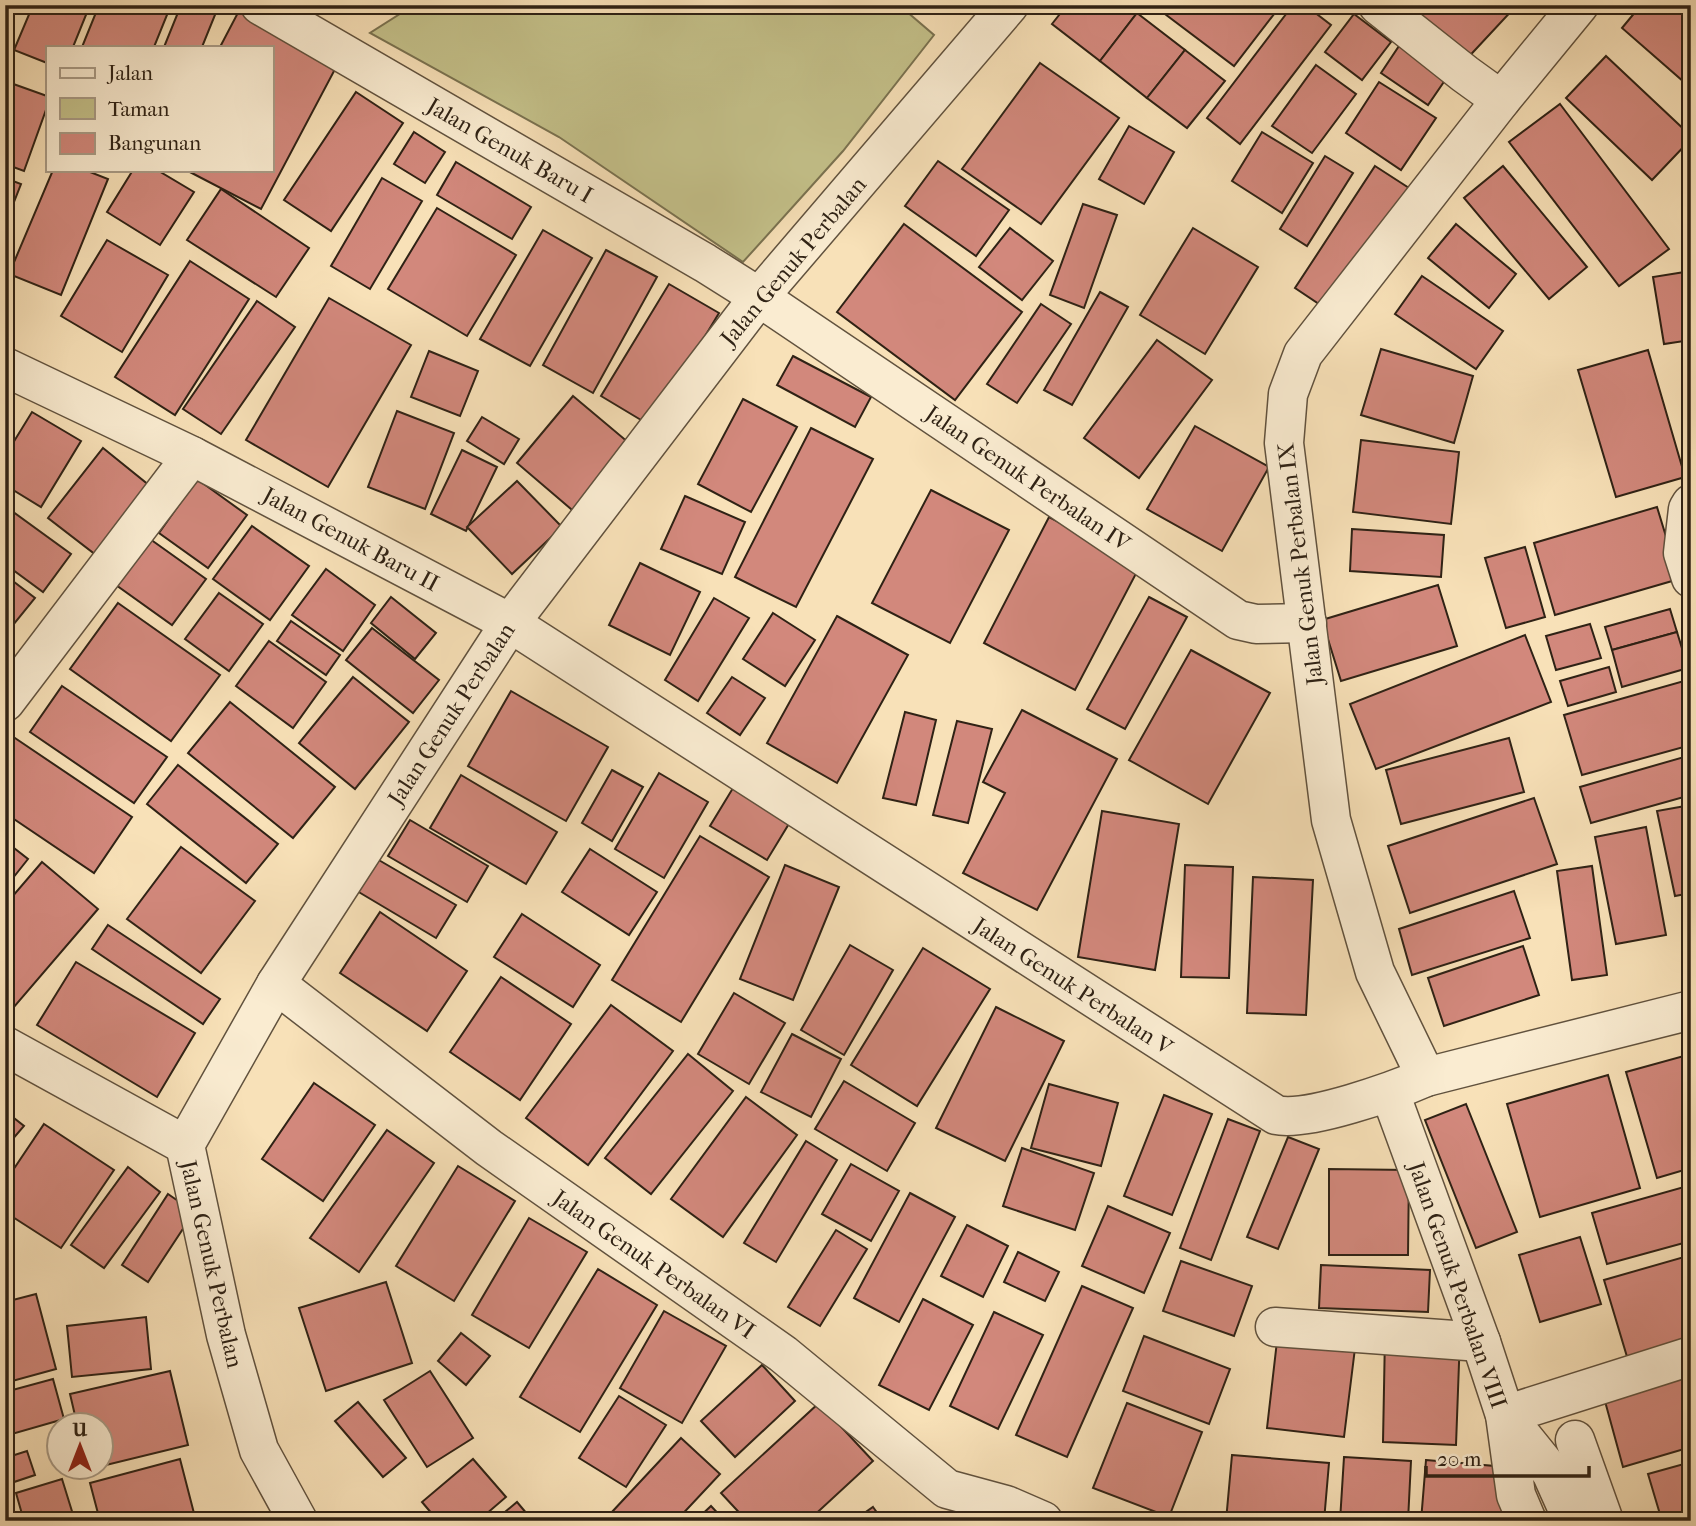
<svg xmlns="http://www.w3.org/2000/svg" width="1696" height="1526" font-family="'IM FELL French Canon',serif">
<rect width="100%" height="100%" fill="#f8e1b8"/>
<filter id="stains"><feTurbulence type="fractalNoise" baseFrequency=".00286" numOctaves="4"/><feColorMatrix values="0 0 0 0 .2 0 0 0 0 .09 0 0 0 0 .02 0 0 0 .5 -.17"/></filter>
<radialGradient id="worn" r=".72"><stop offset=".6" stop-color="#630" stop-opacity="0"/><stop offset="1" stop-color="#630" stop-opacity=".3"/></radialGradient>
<path fill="#c4c18a" stroke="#7a7250" stroke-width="2" d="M414 5H899L934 35 843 151 743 262 559 137 370 33Z"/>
<g fill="#d2887c" stroke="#2f2215" stroke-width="2">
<path d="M5 5H16L5 31Z"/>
<path d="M33 5H90L73 47H47V63L14 50Z"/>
<path d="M99 5H171L154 47H82Z"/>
<path d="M181 5H219L202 47H164Z"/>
<path d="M242 5 342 56 261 209 186 170H271V47H220Z"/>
<path d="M1067 5H1127L1137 13 1100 61 1052 24Z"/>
<path d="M1153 5H1281L1234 66Z"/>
<path d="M1293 5H1305L1331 25 1240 144 1207 118Z"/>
<path d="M1428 5H1517L1462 64 1415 20Z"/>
<path d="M1641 5H1691V74L1684 82 1622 28Z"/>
<path d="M1137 13 1185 50 1147 98 1100 61Z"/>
<path d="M1354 14 1391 42 1362 80 1325 52Z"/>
<path d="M1405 37 1452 70 1428 105 1381 73Z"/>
<path d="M1185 50 1225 81 1187 128 1147 98Z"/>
<path d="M1606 56 1691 136V139L1652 180 1566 98Z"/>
<path d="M1040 63 1119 118 1041 224 962 169Z"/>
<path d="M1316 65 1356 94 1312 153 1272 126Z"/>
<path d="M5 81 47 96V107L24 171 5 164Z"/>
<path d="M1379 82 1436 118 1401 170 1346 133Z"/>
<path d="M356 92 403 123 331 231 284 200Z"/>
<path d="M1560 104 1669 249 1619 286 1509 142Z"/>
<path d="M1129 126 1174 152 1144 204 1099 179Z"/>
<path d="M414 132 445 152 425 183 394 164Z"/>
<path d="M1262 132 1313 163 1282 213 1232 181Z"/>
<path d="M1325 156 1353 173 1307 246 1280 229Z"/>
<path d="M938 161 1009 210 976 256 905 206Z"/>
<path d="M456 162 531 207 512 239 437 195Z"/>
<path d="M1375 166 1409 188 1328 310 1295 288Z"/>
<path d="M1503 166 1587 267 1549 299 1464 198Z"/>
<path d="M53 170H85L108 179 61 295 9 274Z"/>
<path d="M133 170H157L194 192 160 245 107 212Z"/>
<path d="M5 178 21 184 5 225Z"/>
<path d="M382 178 422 201 370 289 331 266Z"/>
<path d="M221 189 309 248 276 297 187 240Z"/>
<path d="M1083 204 1117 215 1084 308 1050 295Z"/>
<path d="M437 208 516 255 467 336 388 289Z"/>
<path d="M904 224 1022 312 955 400 837 312Z"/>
<path d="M1456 224 1516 274 1489 308 1428 258Z"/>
<path d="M1010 228 1053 261 1022 300 979 267Z"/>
<path d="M1193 228 1258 267 1205 354 1140 315Z"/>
<path d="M543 230 592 258 530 366 480 339Z"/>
<path d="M107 240 168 275 122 352 61 316Z"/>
<path d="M606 250 657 277 593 393 543 365Z"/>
<path d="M190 261 249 299 175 415 115 377Z"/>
<path d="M1691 271V340L1664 344 1653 277Z"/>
<path d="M1422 276 1503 331 1476 369 1395 314Z"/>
<path d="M669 284 719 313 651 426 601 396Z"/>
<path d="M1100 292 1128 307 1072 405 1044 390Z"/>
<path d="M329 298 411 345 328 487 246 440Z"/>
<path d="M257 301 295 327 221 434 183 409Z"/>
<path d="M1041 304 1071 324 1017 403 987 384Z"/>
<path d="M1157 340 1212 380 1139 478 1084 438Z"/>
<path d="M1381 349 1473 376 1454 443 1361 415Z"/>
<path d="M1648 350 1685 477 1616 497 1578 370Z"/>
<path d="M429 351 478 371 460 416 411 397Z"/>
<path d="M793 356 871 397 855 427 777 385Z"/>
<path d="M573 396 635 448 578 515 517 463Z"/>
<path d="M743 399 797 427 751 512 698 484Z"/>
<path d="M397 411 454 433 425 509 368 487Z"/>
<path d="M32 412 81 441 41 507 5 485V456Z"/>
<path d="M482 417 519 439 504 464 467 441Z"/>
<path d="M1195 426 1269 467 1222 551 1147 509Z"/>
<path d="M811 428 873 459 796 607 735 577Z"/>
<path d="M1361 440 1459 452 1451 524 1353 512Z"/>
<path d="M103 448 150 486 96 555 48 518Z"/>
<path d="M462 450 497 467 466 531 431 514Z"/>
<path d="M197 479 247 515 208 568 159 533Z"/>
<path d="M517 481 562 527 512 574 467 527Z"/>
<path d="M931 490 1009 530 950 643 872 603Z"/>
<path d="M685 496 745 522 722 574 661 549Z"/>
<path d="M5 506 71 554 43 592 5 564Z"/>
<path d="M1657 507 1679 579 1555 615 1534 543Z"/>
<path d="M1049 517 1141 564 1075 690 984 643Z"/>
<path d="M252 526 309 566 270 620 213 579Z"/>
<path d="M1352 529 1444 535 1441 577 1350 571Z"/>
<path d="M150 539 206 579 172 625 116 585Z"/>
<path d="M1525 547 1545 617 1506 628 1485 558Z"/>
<path d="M640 563 700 592 670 655 609 625Z"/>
<path d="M326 569 375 605 343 651 292 615Z"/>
<path d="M5 575 35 598 5 635Z"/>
<path d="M1438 585 1457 646 1341 681 1322 620Z"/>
<path d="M219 593 263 624 229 671 185 639Z"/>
<path d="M391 597 436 633 415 659 371 623Z"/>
<path d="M1149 597 1187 617 1125 729 1087 709Z"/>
<path d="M714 598 749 618 698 701 665 680Z"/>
<path d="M118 603 220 675 171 741 70 669Z"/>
<path d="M1670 609 1677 632 1612 650 1605 627Z"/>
<path d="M773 613 815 640 785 686 743 659Z"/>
<path d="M837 616 908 655 837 783 767 743Z"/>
<path d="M291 621 340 655 326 675 277 641Z"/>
<path d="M1590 624 1601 658 1556 670 1546 636Z"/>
<path d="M372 628 439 680 413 713 346 660Z"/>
<path d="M1677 632 1688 668 1622 687 1612 650Z"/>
<path d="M1525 635 1551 702 1376 769 1350 704Z"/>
<path d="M269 641 326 682 293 728 236 686Z"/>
<path d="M1191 650 1270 693 1208 804 1129 760Z"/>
<path d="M1609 667 1616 692 1568 706 1560 681Z"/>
<path d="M353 677 409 722 355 789 299 743Z"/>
<path d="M732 677 765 698 740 735 707 713Z"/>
<path d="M1691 679V745L1582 775 1564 715Z"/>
<path d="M62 686 167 757 134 803 30 732Z"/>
<path d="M511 691 608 747 566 821 468 766Z"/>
<path d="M230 702 335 787 293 838 188 753Z"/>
<path d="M1022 710 1117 759 1037 910 963 873 1005 793 983 782Z"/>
<path d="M905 712 936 720 916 805 883 798Z"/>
<path d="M957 721 992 729 968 823 933 815Z"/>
<path d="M9 734 132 817 94 873 5 813V740Z"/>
<path d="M1509 738 1524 792 1401 824 1386 770Z"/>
<path d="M1691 755V795L1591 823 1580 787Z"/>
<path d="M178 765 278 844 246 883 147 804Z"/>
<path d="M612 770 643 787 612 841 582 823Z"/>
<path d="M659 773 708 802 664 878 615 849Z"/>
<path d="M461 775 557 832 526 884 430 828Z"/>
<path d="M733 788 790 822 767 860 710 826Z"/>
<path d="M1534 798 1557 864 1410 913 1388 846Z"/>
<path d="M1691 805V893L1675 896 1657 811Z"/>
<path d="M1102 811 1179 824 1155 970 1078 957Z"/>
<path d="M410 820 488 866 467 902 388 856Z"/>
<path d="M1646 827 1666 935 1616 944 1595 837Z"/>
<path d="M700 836 769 877 681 1022 612 980Z"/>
<path d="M5 841 28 859 5 888Z"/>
<path d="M181 847 255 901 201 973 127 919Z"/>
<path d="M590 849 657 892 629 935 562 892Z"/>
<path d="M377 859 456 905 436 938 357 891Z"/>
<path d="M42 862 98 909 14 1007 5 1000V905Z"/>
<path d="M785 865 839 887 793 1000 740 979Z"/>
<path d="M1185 865 1233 867 1229 978 1181 977Z"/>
<path d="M1592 866 1607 975 1572 980 1557 871Z"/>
<path d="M1253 877 1313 880 1306 1015 1247 1013Z"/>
<path d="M1514 891 1530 938 1412 975 1399 929Z"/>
<path d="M1691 908V936L1684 909Z"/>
<path d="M380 912 467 971 427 1031 340 973Z"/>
<path d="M522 914 600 965 573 1007 494 957Z"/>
<path d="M108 925 220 999 203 1024 92 949Z"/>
<path d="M850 945 893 970 844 1055 801 1030Z"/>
<path d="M1523 946 1539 995 1444 1026 1428 978Z"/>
<path d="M923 948 990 989 917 1106 851 1065Z"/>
<path d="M76 962 195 1033 157 1097 37 1025Z"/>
<path d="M501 977 571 1024 520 1100 450 1052Z"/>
<path d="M734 993 785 1023 749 1084 698 1054Z"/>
<path d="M611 1005 673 1051 588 1165 526 1118Z"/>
<path d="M996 1007 1064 1041 1005 1161 936 1128Z"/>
<path d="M792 1034 841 1059 811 1117 761 1092Z"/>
<path d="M688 1054 733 1091 651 1194 605 1158Z"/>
<path d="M1691 1054V1168L1657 1178 1626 1072Z"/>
<path d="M1608 1075 1640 1188 1540 1217 1507 1104Z"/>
<path d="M844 1081 915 1123 887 1171 815 1129Z"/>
<path d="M314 1083 375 1125 323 1201 262 1159Z"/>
<path d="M1049 1084 1118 1103 1101 1166 1031 1148Z"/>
<path d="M1164 1095 1212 1114 1172 1215 1124 1196Z"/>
<path d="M746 1097 797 1135 723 1237 671 1199Z"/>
<path d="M1466 1104 1517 1232 1476 1248 1425 1120Z"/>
<path d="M5 1111 24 1126 5 1148Z"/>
<path d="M1228 1119 1260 1131 1211 1260 1180 1248Z"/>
<path d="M44 1124 114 1170 61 1248 5 1212V1182Z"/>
<path d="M387 1130 434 1163 359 1272 310 1238Z"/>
<path d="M1288 1137 1319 1149 1278 1249 1247 1237Z"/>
<path d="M806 1141 837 1160 776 1262 744 1243Z"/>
<path d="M1022 1148 1094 1173 1075 1230 1003 1206Z"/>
<path d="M851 1164 899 1191 871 1241 822 1214Z"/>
<path d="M458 1166 515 1201 454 1301 396 1266Z"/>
<path d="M128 1167 160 1192 104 1268 71 1245Z"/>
<path d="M1329 1169 1409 1170 1408 1255H1329Z"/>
<path d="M1691 1185V1241L1607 1264 1592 1213Z"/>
<path d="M910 1193 955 1217 899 1322 854 1298Z"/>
<path d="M168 1194 194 1212 148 1282 122 1265Z"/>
<path d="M1108 1206 1170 1233 1144 1293 1082 1266Z"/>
<path d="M529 1218 587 1252 529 1348 472 1315Z"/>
<path d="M967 1225 1008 1246 983 1297 941 1276Z"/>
<path d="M836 1230 867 1249 820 1326 788 1307Z"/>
<path d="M1580 1237 1601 1304 1540 1322 1519 1255Z"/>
<path d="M1018 1252 1059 1272 1045 1301 1004 1282Z"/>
<path d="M1691 1255V1342L1628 1360 1604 1280Z"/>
<path d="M1181 1261 1252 1286 1234 1336 1163 1311Z"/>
<path d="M1321 1265 1430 1270 1428 1312 1319 1308Z"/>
<path d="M598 1269 657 1305 580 1432 520 1397Z"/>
<path d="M386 1282 412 1363 326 1391 299 1308Z"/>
<path d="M1082 1286 1133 1308 1067 1457 1016 1435Z"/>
<path d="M36 1294 56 1369 5 1383V1302Z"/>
<path d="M923 1299 973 1325 929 1410 879 1385Z"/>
<path d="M664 1311 726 1346 682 1423 620 1388Z"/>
<path d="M994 1312 1043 1335 998 1429 950 1406Z"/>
<path d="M1280 1315 1358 1324 1344 1437 1267 1428Z"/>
<path d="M146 1317 151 1369 72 1377 67 1326Z"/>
<path d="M461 1333 490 1356 466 1385 438 1361Z"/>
<path d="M1385 1335 1460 1336 1456 1445 1383 1442Z"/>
<path d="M1144 1336 1230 1369 1209 1424 1123 1391Z"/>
<path d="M762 1365 795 1401 735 1457 701 1421Z"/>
<path d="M1691 1369V1447L1623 1467 1603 1394Z"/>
<path d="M170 1371 188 1445 102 1466V1424H77L70 1394Z"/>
<path d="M430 1371 473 1438 427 1467 384 1400Z"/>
<path d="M53 1379 64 1419 5 1436V1392Z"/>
<path d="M619 1396 666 1425 626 1487 579 1458Z"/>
<path d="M358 1402 406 1458 383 1477 335 1421Z"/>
<path d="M819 1403 873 1461 808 1521H747L721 1493Z"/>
<path d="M1127 1403 1202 1432 1169 1517 1093 1488Z"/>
<path d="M681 1438 720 1474 676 1521H620L611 1513Z"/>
<path d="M27 1451 35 1475 5 1485V1458Z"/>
<path d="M1232 1455 1329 1463 1324 1521H1226Z"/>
<path d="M1344 1457 1411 1461 1408 1521H1340Z"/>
<path d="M180 1459 196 1521H100L90 1483Z"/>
<path d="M473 1459 506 1497 478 1521H438L422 1502Z"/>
<path d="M1426 1460 1506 1467 1501 1521H1421Z"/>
<path d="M1691 1462V1519L1662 1521 1648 1474Z"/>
<path d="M62 1479 75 1521H24L16 1493Z"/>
<path d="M517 1502 533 1521H494Z"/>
<path d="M711 1506 725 1521H695Z"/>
<path d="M873 1507 883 1521H853Z"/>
</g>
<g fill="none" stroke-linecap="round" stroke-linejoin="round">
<g stroke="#61523e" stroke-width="41">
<g id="minor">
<path d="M260 5 705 263 759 297 1238 620 1256 624 1307 623"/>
<path d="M1378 5 1465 74 1501 100"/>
<path d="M5 367 192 456 510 623 1276 1115C1308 1122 1394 1091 1426 1077L1691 1010"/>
<path d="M1691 504 1688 509 1683 553 1691 578"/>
<path d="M5 702 192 456"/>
<path d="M276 984 489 1148 783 1354 947 1489 1006 1505 1043 1521"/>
<path d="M5 1046 185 1145"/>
<path d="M1426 1077 1375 972 1331 820 1284 443 1288 394 1303 354 1501 100 1579 5"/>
<path d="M1390 1093 1481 1342 1505 1415 1516 1495 1527 1521"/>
<path d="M1275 1327 1481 1342"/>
<path d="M1575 1440 1604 1521"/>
<path d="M298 1521 259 1450 226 1335 185 1145 276 984 510 623 759 297 1009 5"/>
<path d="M1573 1521 1551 1472 1505 1415 1691 1356"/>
</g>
</g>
<use href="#minor" stroke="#faecd1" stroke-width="38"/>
</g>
<g text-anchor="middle" stroke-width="5" stroke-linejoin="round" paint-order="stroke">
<g font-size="23" fill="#2f2215" stroke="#faecd1">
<text transform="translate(510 150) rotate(30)" y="8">Jalan Genuk Baru I</text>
<text transform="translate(793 261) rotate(-50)" y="8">Jalan Genuk Perbalan</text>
<text transform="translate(1028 478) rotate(34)" y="8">Jalan Genuk Perbalan IV</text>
<text transform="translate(351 539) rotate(28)" y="8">Jalan Genuk Baru II</text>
<text transform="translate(1300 564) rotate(-97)" y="8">Jalan Genuk Perbalan IX</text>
<text transform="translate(451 714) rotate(-57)" y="8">Jalan Genuk Perbalan</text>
<text transform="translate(1073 986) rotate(33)" y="8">Jalan Genuk Perbalan V</text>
<text transform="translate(212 1264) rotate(77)" y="8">Jalan Genuk Perbalan</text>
<text transform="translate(654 1264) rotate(35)" y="8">Jalan Genuk Perbalan VI</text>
<text transform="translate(1458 1285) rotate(71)" y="8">Jalan Genuk Perbalan VIII</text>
</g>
</g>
<rect width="1696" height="1526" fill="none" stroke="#f8e1b8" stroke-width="28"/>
<rect x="7" y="7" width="1682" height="1512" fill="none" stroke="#2f2215" stroke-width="3.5"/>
<rect x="14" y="14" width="1668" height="1498" fill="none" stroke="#2f2215" stroke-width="2"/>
<rect x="46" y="46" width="228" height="126" fill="#faecd1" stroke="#a99b86" stroke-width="2"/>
<rect x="60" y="68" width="35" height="10" fill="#faecd1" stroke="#a99b86" stroke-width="2"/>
<text x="108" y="80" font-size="21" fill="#2f2215">Jalan</text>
<rect x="60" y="98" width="35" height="21" fill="#c4c18a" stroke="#a99b86" stroke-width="2"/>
<text x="108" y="116" font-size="21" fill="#2f2215">Taman</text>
<rect x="60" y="133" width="35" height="21" fill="#d2887c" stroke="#a99b86" stroke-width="2"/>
<text x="108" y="150" font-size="21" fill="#2f2215">Bangunan</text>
<g transform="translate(80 1446)"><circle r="33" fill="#faecd1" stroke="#a99b86" stroke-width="2"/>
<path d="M0-5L12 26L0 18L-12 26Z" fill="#8f2418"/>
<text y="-10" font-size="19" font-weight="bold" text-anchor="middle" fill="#2f2215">U</text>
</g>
<path d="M1426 1466v10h163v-10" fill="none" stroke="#2f2215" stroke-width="3.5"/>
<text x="1437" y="1466" font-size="21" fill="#2f2215" stroke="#faecd1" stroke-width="5" paint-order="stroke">20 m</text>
<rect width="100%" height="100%" filter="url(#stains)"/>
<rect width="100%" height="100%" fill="url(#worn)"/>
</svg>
